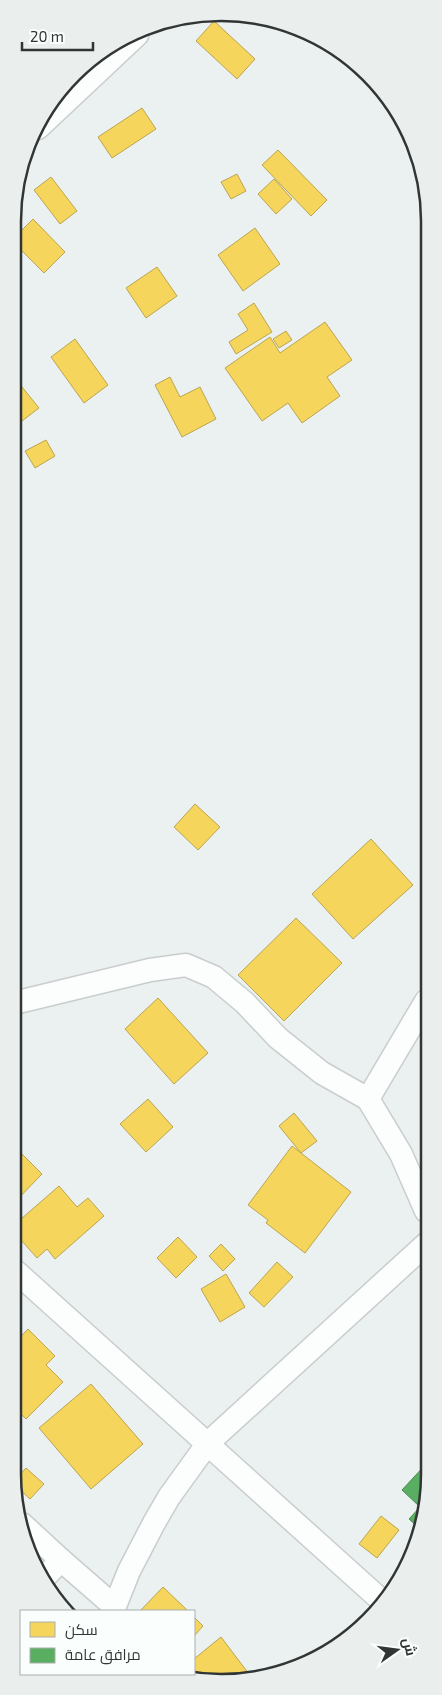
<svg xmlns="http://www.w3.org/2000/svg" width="442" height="1695" font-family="'Exo 2',Cairo,sans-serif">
<rect width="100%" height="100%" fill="#eaf1f0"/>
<g fill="#f6d55c" stroke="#bba550">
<path d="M214 21 255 59 237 79 196 41Z"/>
<path d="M142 108 156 129 112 158 98 137Z"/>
<path d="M278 150 327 200 311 216 262 165Z"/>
<path d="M237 174 246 191 231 199 221 182Z"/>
<path d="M51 177 77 211 60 224 34 190Z"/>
<path d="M274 179 292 199 276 214 258 194Z"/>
<path d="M33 219 65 252 44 273 16 245V236Z"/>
<path d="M255 228 280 264 243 291 218 255Z"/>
<path d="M157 267 177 296 146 318 126 288Z"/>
<path d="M254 303 272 332 236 354 229 342 248 330 238 314Z"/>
<path d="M325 322 352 360 327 377 340 396 302 423 288 403 262 421 225 368 270 337 280 353Z"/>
<path d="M286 331 292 340 279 348 273 339Z"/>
<path d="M75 339 108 385 84 403 51 357Z"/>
<path d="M170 377 180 397 200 387 216 419 182 437 155 385Z"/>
<path d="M18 382 39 408 22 421 16 413V384Z"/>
<path d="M46 440 55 456 35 468 25 451Z"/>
<path d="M195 804 220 827 198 850 174 827Z"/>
<path d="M371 839 413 885 353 939 312 894Z"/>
<path d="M296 918 342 963 284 1021 238 975Z"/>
<path d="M158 998 208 1053 174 1084 125 1029Z"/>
<path d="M148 1099 173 1127 146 1152 120 1124Z"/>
<path d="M294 1113 317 1141 301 1153 279 1126Z"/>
<path d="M14 1146 42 1174 13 1204Z"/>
<path d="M292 1146 351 1192 305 1253 266 1223 268 1220 248 1205Z"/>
<path d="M59 1186 77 1207 88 1198 104 1216 55 1259 47 1249 37 1258 13 1231V1226Z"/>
<path d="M178 1237 197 1257 176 1278 157 1258Z"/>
<path d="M221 1244 235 1259 223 1271 209 1256Z"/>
<path d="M277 1262 293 1277 264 1307 249 1293Z"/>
<path d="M226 1274 245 1307 220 1322 201 1289Z"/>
<path d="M28 1329 55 1356 46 1365 63 1382 26 1419 13 1406V1345Z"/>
<path d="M91 1384 143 1444 91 1489 39 1428Z"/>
<path d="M26 1468 44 1484 30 1499 15 1485 14 1481Z"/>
<path d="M381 1516 399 1530 377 1558 359 1544Z"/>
<path d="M163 1587 188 1611H140Z"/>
<path d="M194 1617 203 1626 194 1636Z"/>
<path d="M221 1637 252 1678 207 1682 176 1674H194V1659Z"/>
</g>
<path fill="#5aae61" stroke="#4e8a54" d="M426 1464V1514L420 1529 409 1519 420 1507 402 1490Z"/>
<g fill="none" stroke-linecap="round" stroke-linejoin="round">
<g stroke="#c9cecd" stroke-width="25">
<g id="street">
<path d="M38 128 137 35"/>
<path d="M14 1003 150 970 186 965 214 977 245 1003 278 1038 322 1073 368 1099 401 1154 426 1211"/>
<path d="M368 1099 426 1001"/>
<path d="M13 1269 382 1601"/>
<path d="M22 1524 61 1560 115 1607"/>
<path d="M44 1578 61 1560"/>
<path d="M113 1611 129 1571 154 1523 169 1497 208 1443 426 1244"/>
</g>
</g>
<use href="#street" stroke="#fcfdfd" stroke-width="22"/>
</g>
<path d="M0 0H442V1695H0ZM221 21H221A200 200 0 0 1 421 221V1474A200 200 0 0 1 221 1674H221A200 200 0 0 1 21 1474V221A200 200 0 0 1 221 21Z" fill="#eaefee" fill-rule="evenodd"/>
<path fill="none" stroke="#313635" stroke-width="2.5" d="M221 21H221A200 200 0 0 1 421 221V1474A200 200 0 0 1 221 1674H221A200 200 0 0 1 21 1474V221A200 200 0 0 1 221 21Z"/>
<rect x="20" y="1610" width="175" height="65" fill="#fafffe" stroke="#aaafae"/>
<rect x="30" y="1622" width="25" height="15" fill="#f6d55c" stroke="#aaafae"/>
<text x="65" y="1635" font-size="15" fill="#313635">سكن</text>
<rect x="30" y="1648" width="25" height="15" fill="#5aae61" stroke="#aaafae"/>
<text x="65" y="1660" font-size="15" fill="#313635">مرافق عامة</text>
<g transform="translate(397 1650) rotate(76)" stroke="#fafffe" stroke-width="4" paint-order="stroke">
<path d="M0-4L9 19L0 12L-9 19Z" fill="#313635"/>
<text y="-8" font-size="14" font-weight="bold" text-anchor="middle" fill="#313635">ش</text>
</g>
<path d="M22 42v8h71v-8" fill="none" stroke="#313635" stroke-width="2.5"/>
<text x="30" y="42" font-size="15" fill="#313635" stroke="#fafffe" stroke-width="4" paint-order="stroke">20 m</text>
</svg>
